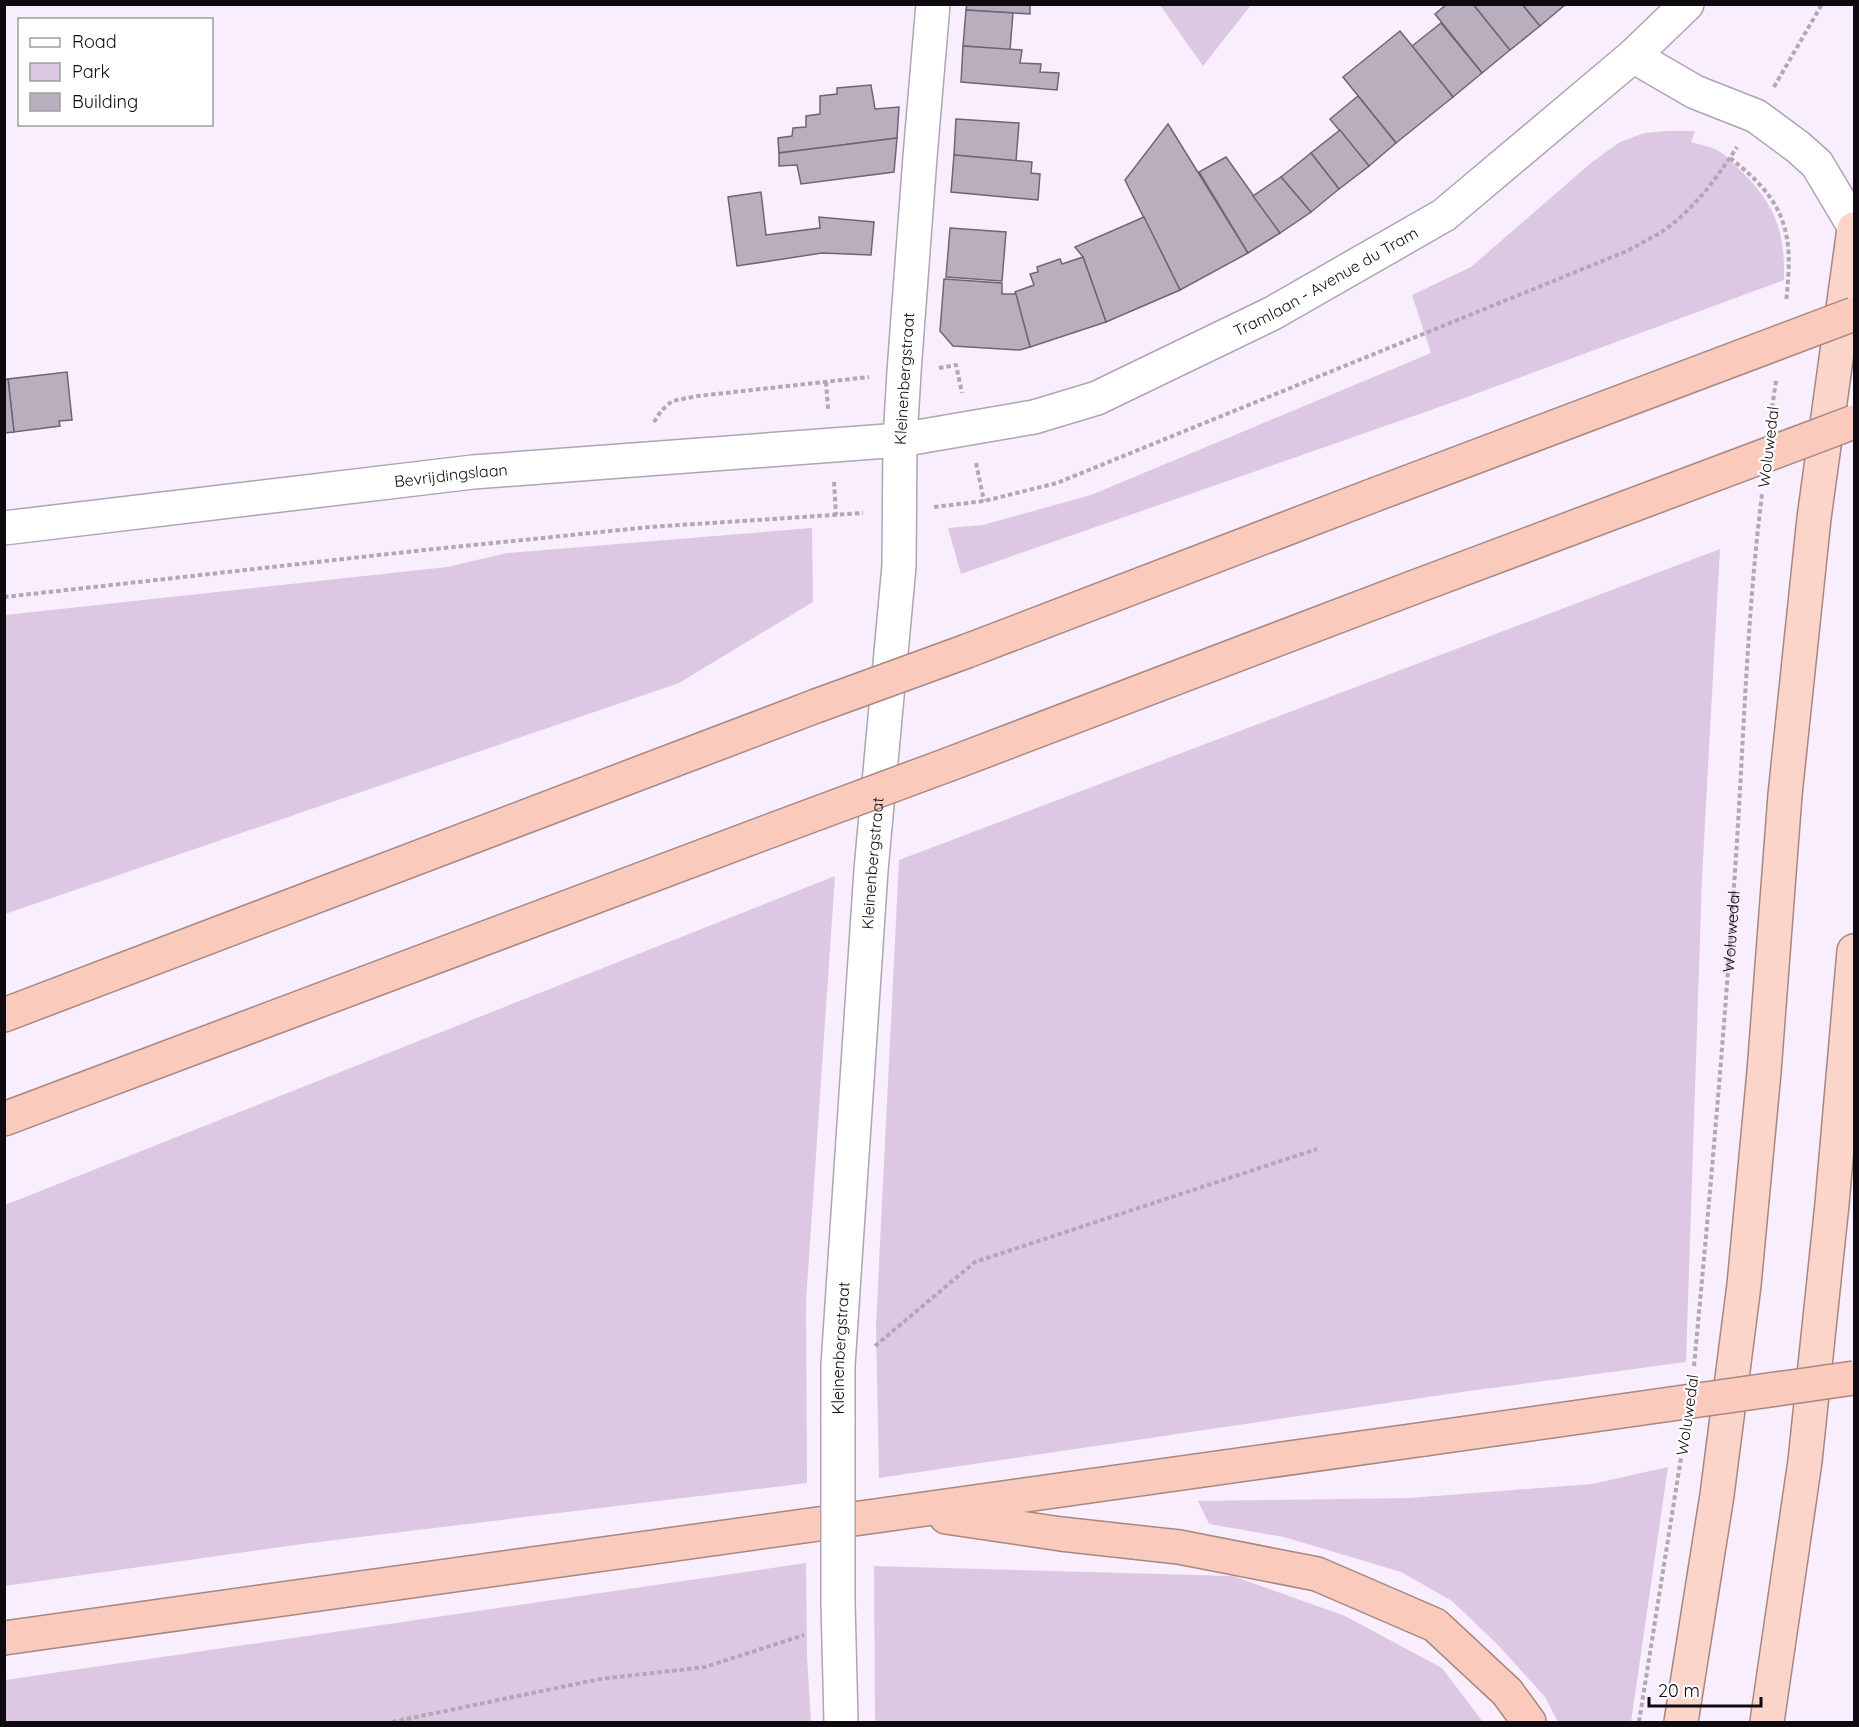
<svg xmlns="http://www.w3.org/2000/svg" width="1859" height="1727" font-family="Quicksand,sans-serif">
<rect width="100%" height="100%" fill="#f9eefd"/>
<g fill="#dcc8e3">
<path d="M1160 5H1251L1203 66Z"/>
<path d="M1666 131H1695L1691 142C1701 145 1714 147 1722 153 1729 158 1736 166 1742 172 1776 205 1785 233 1784 280L1448 404 961 574 948 528 983 525 1091 495 1431 353 1412 295 1471 267 1592 162 1620 142 1644 133Z"/>
<path d="M812 528 813 602 679 683 5 914V615L447 567 507 553Z"/>
<path d="M1720 549 1702 877 1686 1362 1469 1391 879 1478 876 1325 899 860Z"/>
<path d="M835 876 806 1301 807 1483 302 1544 5 1586V1205Z"/>
<path d="M1668 1467 1631 1722H1558L1545 1697 1499 1646 1452 1601 1401 1572 1284 1537 1209 1524 1198 1501 1410 1498 1592 1484Z"/>
<path d="M806 1563 807 1656 811 1722H5V1680Z"/>
<path d="M874 1566 1233 1576 1345 1616 1442 1668 1483 1722H875Z"/>
</g>
<g fill="#b9aebd" stroke="#6e6572" stroke-width="1.5">
<path d="M967 4H1030V14L966 10Z"/>
<path d="M1447 4H1473L1510 50 1482 73 1435 14Z"/>
<path d="M1473 4H1522L1540 26 1510 50Z"/>
<path d="M1522 4H1566L1540 26Z"/>
<path d="M966 10 1013 13 1010 50 963 46Z"/>
<path d="M1441 23 1482 73 1453 97 1412 46Z"/>
<path d="M1400 31 1453 97 1396 143 1343 77Z"/>
<path d="M963 46 1022 50 1020 63 1041 64 1040 72 1059 73 1057 90 961 82Z"/>
<path d="M871 85 875 109 899 107 897 138 779 153 778 138 792 136 793 128 806 127V116L820 114V96L837 94V88Z"/>
<path d="M1358 96 1396 143 1369 166 1330 119Z"/>
<path d="M956 119 1019 123 1016 161 954 155Z"/>
<path d="M1168 124 1248 253 1180 290 1125 180Z"/>
<path d="M1340 130 1369 166 1339 189 1311 153Z"/>
<path d="M897 138 894 172 801 184 797 165 779 166V153Z"/>
<path d="M1311 153 1339 189 1311 212 1281 177Z"/>
<path d="M954 155 1032 162 1031 173 1040 174 1038 200 951 192Z"/>
<path d="M1226 157 1280 233 1248 253 1199 172Z"/>
<path d="M1281 177 1311 212 1280 233 1253 196Z"/>
<path d="M761 192 766 235 820 228 819 217 874 222 871 255 822 253 737 266 728 197Z"/>
<path d="M1144 217 1180 290 1106 322 1083 257 1075 247Z"/>
<path d="M950 228 1006 232 1002 281 946 277Z"/>
<path d="M1083 257 1106 322 1030 347 1015 292 1034 285 1030 274 1038 272 1037 267 1060 259 1062 264Z"/>
<path d="M944 279 1002 283V294H1016L1030 347 1020 350 953 346 940 331Z"/>
<path d="M67 372 72 420 59 421 60 426 14 432 8 379Z"/>
<path d="M8 379 14 432 4 433V380Z"/>
</g>
<g fill="none" stroke-linecap="round" stroke-linejoin="round">
<g stroke="#aea4b2" stroke-width="36">
<g id="minor">
<path id="s2" d="M838 1420V1365L871 870 899 566 900 440 904 372 920 157 933 4"/>
<path d="M838 1603 841 1722"/>
</g>
</g>
<g stroke="#aea4b2" stroke-width="36">
<g id="tertiary">
<path d="M1633 56 1695 92 1756 116 1798 147 1817 164 1854 226"/>
<path id="s3" d="M4 528 473 472 900 440 1034 417 1097 398 1273 313 1444 215 1633 56 1687 4"/>
</g>
</g>
<g stroke="#a78780" stroke-width="36">
<g id="trunk">
<path d="M1681 1722 1717 1495 1744 1285 1764 1072 1785 795 1814 518 1854 229"/>
<path d="M1767 1722 1805 1461 1832 1204 1854 951"/>
</g>
</g>
<g stroke="#a78780" stroke-width="36">
<g id="motorway">
<path d="M967 651 1374 495"/>
<path d="M950 764 1412 588"/>
<path d="M4 1015 816 706"/>
<path d="M4 1119 775 829"/>
<path d="M946 1517 1061 1534 1179 1547 1317 1574 1435 1625 1507 1692 1529 1722"/>
<path d="M4 1638 1425 1439"/>
</g>
</g>
<g stroke="#b1a8b4" stroke-width="4" stroke-dasharray="4.5 3" stroke-linecap="butt">
<path d="M1774 87 1822 4"/>
<path d="M1730 158C1787 202 1794 233 1786 302"/>
<path d="M939 368 956 365 962 393"/>
<path d="M826 382 828 409"/>
<path d="M1771 415 1776 381"/>
<path d="M654 422 661 411 672 401 698 396 869 377"/>
<path d="M976 463 984 501"/>
<path d="M834 482 836 515"/>
<path d="M934 507 984 501 1057 483 1627 251C1638 245 1649 239 1660 233 1693 211 1716 179 1737 147"/>
<path d="M4 597 415 551 650 527 863 513"/>
<path d="M875 1346 975 1262 1317 1149"/>
<path id="s1" d="M1694 1366C1710 1196 1725 1026 1736 856 1744 735 1747 614 1762 494"/>
<path d="M392 1722 600 1679 705 1667 804 1635"/>
<path d="M1639 1722 1684 1439"/>
</g>
<use href="#minor" stroke="#fff" stroke-width="33"/>
<use href="#tertiary" stroke="#fff" stroke-width="33"/>
<use href="#trunk" stroke="#fbd4ca" stroke-width="33"/>
<use href="#motorway" stroke="#facabd" stroke-width="33"/>
<g stroke="#aea4b2" stroke-width="36" stroke-linecap="butt">
<path id="minor-bridge" d="M838 1420V1603"/>
</g>
<g stroke="#a78780" stroke-width="36" stroke-linecap="butt">
<g id="motorway-bridge">
<path d="M1374 495 1854 314"/>
<path d="M1412 588 1854 422"/>
<path d="M816 706 967 651"/>
<path d="M775 829 950 764"/>
<path d="M1425 1439 1854 1378"/>
</g>
</g>
<use href="#minor-bridge" stroke="#fff" stroke-width="33"/>
<use href="#motorway-bridge" stroke="#facabd" stroke-width="33"/>
</g>
<g text-anchor="middle" stroke-width="4.5" stroke-linejoin="round" paint-order="stroke">
<g font-size="16" fill="#0e0a0f" stroke="#fff">
<text dy="6" stroke="none"><textPath href="#s3" startOffset="1359">Tramlaan - Avenue du Tram</textPath></text>
<text dy="6" stroke="none"><textPath href="#s2" startOffset="1044">Kleinenbergstraat</textPath></text>
<text transform="translate(1768 447) rotate(-83)" y="6">Woluwedal</text>
<text dy="6" stroke="none"><textPath href="#s3" startOffset="450">Bevrijdingslaan</textPath></text>
<text dy="6" stroke="none"><textPath href="#s2" startOffset="558">Kleinenbergstraat</textPath></text>
<text dy="6" stroke="none"><textPath href="#s1" startOffset="436">Woluwedal</textPath></text>
<text dy="6" stroke="none"><textPath href="#s2" startOffset="72">Kleinenbergstraat</textPath></text>
<text transform="translate(1687 1415) rotate(-82)" y="6">Woluwedal</text>
</g>
</g>
<rect width="1859" height="1727" fill="none" stroke="#0e0a0f" stroke-width="12"/>
<rect x="18" y="18" width="195" height="108" fill="#ffffff" stroke="#9f9d9f" stroke-width="1.5"/>
<rect x="30" y="38" width="30" height="9" fill="#ffffff" stroke="#9f9d9f" stroke-width="1.5"/>
<text x="72" y="48" font-size="18" fill="#0e0a0f">Road</text>
<rect x="30" y="63" width="30" height="18" fill="#dcc8e3" stroke="#9f9d9f" stroke-width="1.5"/>
<text x="72" y="78" font-size="18" fill="#0e0a0f">Park</text>
<rect x="30" y="93" width="30" height="18" fill="#b9aebd" stroke="#9f9d9f" stroke-width="1.5"/>
<text x="72" y="108" font-size="18" fill="#0e0a0f">Building</text>
<path d="M1649 1697v9h112v-9" fill="none" stroke="#0e0a0f" stroke-width="3"/>
<text x="1658" y="1697" font-size="18" fill="#0e0a0f" stroke="#ffffff" stroke-width="4.5" paint-order="stroke">20 m</text>
</svg>
